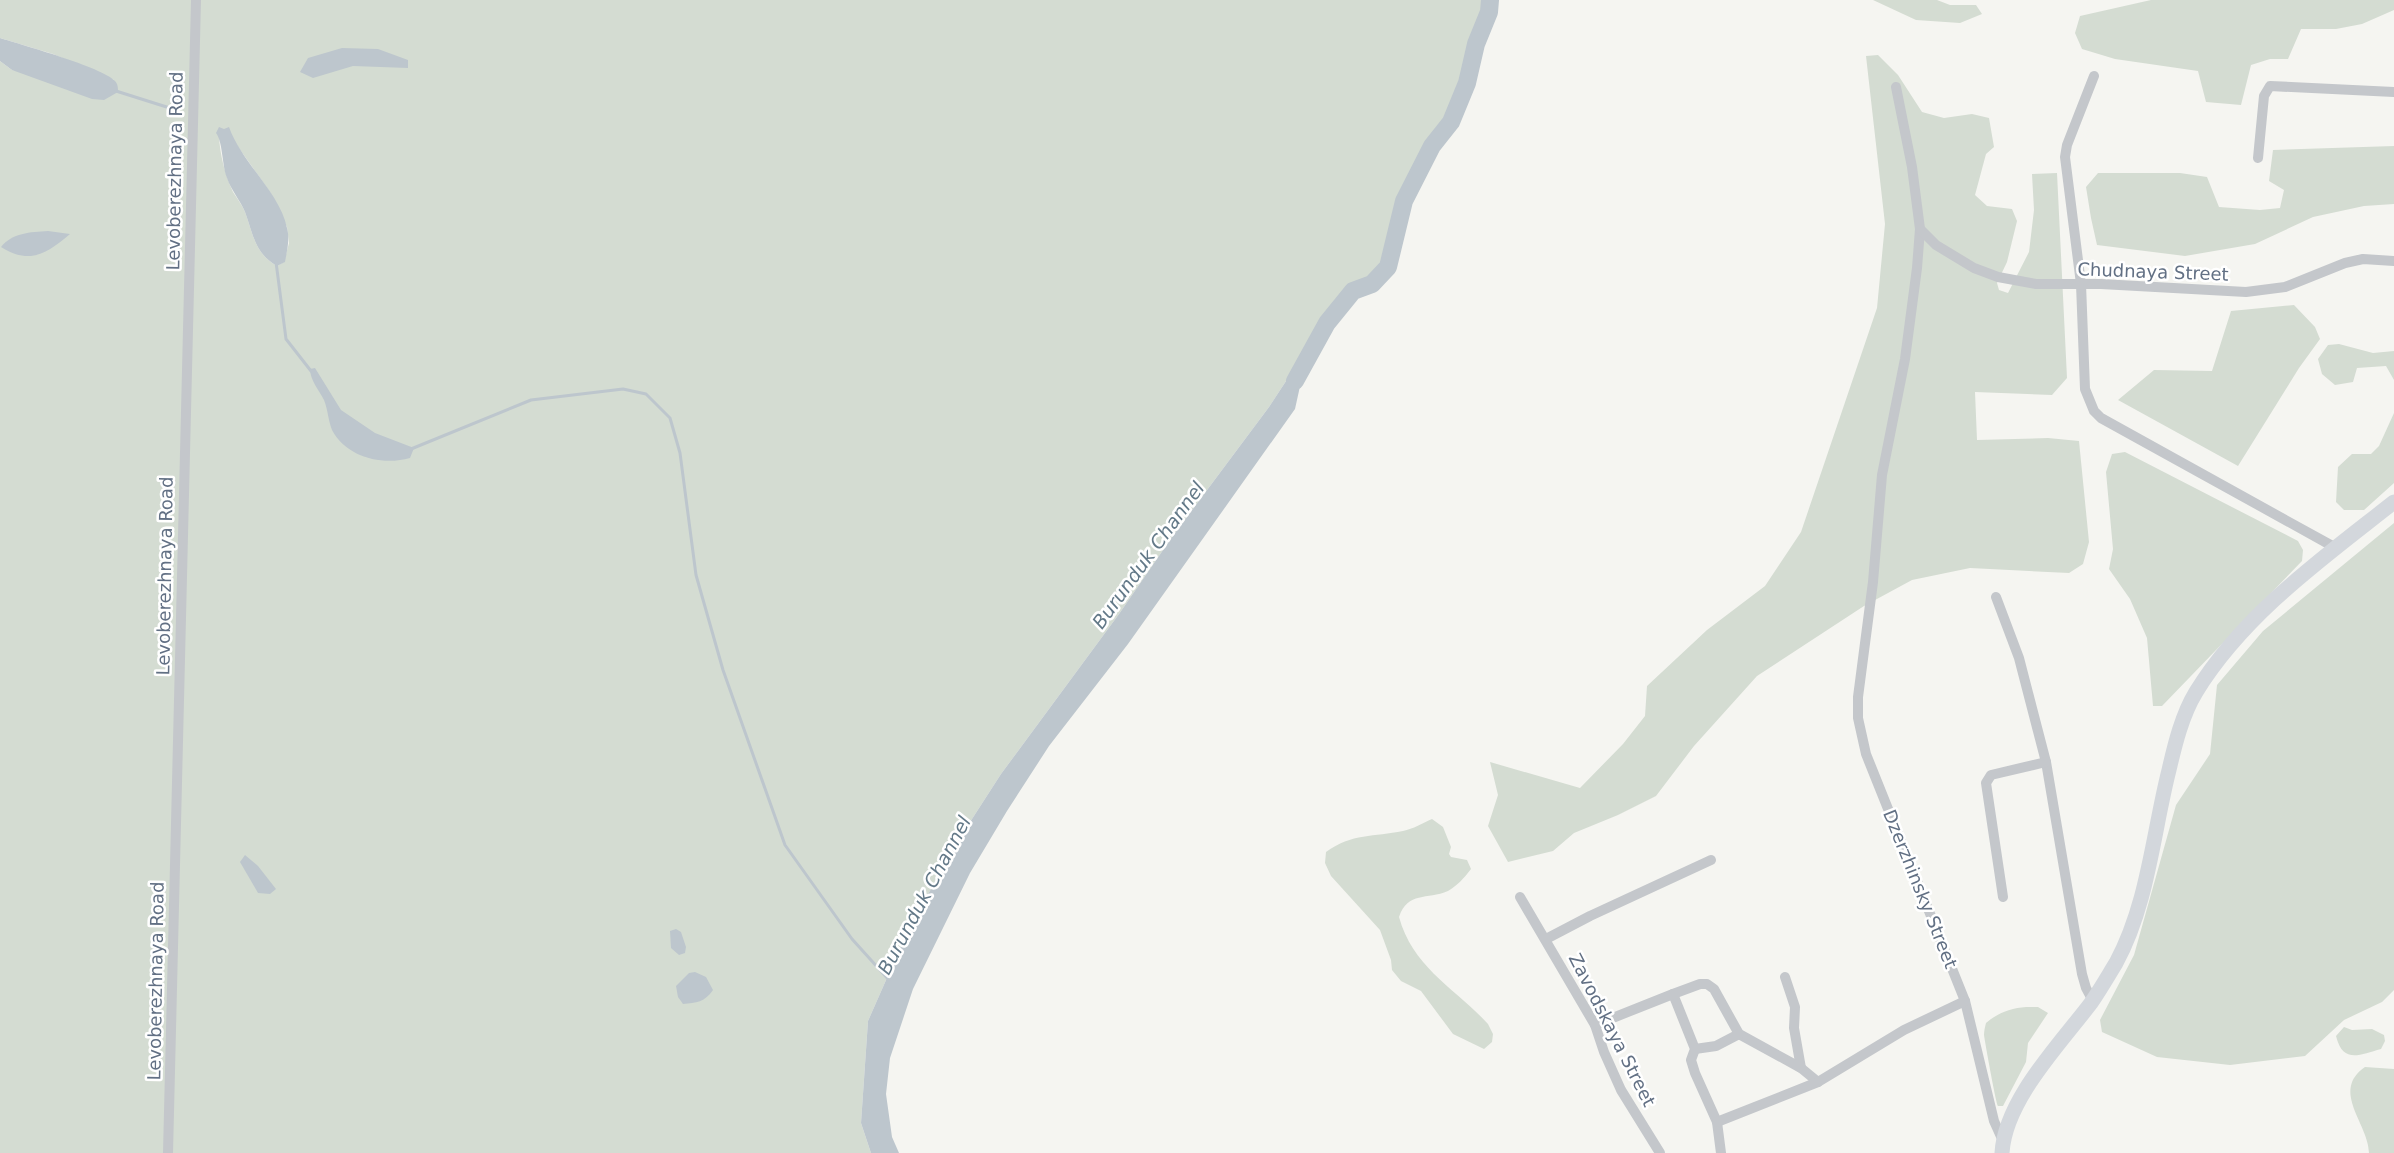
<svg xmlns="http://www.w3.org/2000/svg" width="2394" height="1153" font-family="'DejaVu Sans',sans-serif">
<rect width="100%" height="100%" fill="#f5f5f1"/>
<g fill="#d4dcd2" fill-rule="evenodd">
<path d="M0 0H1490L1489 12 1476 44 1467 83 1451 122 1432 146 1404 201 1388 267 1372 284 1353 291 1327 323 1306 359 1288 378 1269 407 1172 537 1119 614 1001 774 952 850 905 937 868 1021 861 1123 871 1153H0V61L12 70 114 80 53 54 0 38ZM219 136 234 141 270 192 287 227 289 243 284 262 277 266C254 253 253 233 245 212 242 205 237 198 233 192 225 175 220 155 219 136Z"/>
<path d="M1873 0H1937L1950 5H1976L1982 14 1960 23 1916 20Z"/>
<path d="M2151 0H2394V10L2362 24 2336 29H2301L2288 59H2270L2251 65 2241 105 2206 102 2198 71 2115 59 2082 49 2075 33 2080 16Z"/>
<path d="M1878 55 1898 75 1922 112 1944 118 1972 114 1989 118 1994 147 1986 154 1975 195 1987 206 2012 209 2017 221 2007 262 1997 283 1999 290 2008 293 2029 252 2034 210 2032 174 2057 173 2067 378 2052 395 1975 392 1977 440 2048 438 2079 441 2089 542 2083 564 2069 573 1970 568 1912 580 1864 606 1757 676 1694 746 1656 796 1618 815 1574 833 1553 851 1508 862 1488 826 1498 795 1490 762 1580 788 1623 744 1645 716 1647 686 1707 630 1765 586 1801 532 1877 308 1885 224 1866 56Z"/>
<path d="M2394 146V204L2364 206 2313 217 2255 244 2185 256 2097 245 2091 218 2086 187 2098 173H2180L2207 177 2219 207 2260 210 2280 208 2284 190 2269 181 2273 150Z"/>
<path d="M2294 305 2315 327 2320 339 2299 368 2238 466 2118 400 2154 370 2212 371 2231 311Z"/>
<path d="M2339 344 2373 353 2394 351V380L2386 366 2357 368 2353 382 2335 385 2322 374 2318 359 2328 345Z"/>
<path d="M2394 413V483L2364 510H2344L2336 502 2338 467 2352 454H2371L2379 446Z"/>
<path d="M2125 452 2298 541 2303 550 2302 561 2162 706H2153L2147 638 2130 599 2109 569 2113 549 2106 472 2112 454Z"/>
<path d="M2394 523V990L2382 1002 2344 1020 2305 1056 2230 1065 2157 1057 2102 1032 2100 1020 2134 955 2176 805 2210 754 2217 685 2263 631Z"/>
<path d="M1432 819 1443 827 1451 847 1449 854 1451 857 1467 860 1471 869C1464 878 1458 885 1448 891 1427 900 1408 891 1399 917 1413 968 1455 988 1488 1024L1493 1034 1492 1042 1484 1049 1453 1034 1421 991 1401 981 1392 970 1391 960 1380 930 1331 876 1325 863 1326 852C1352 833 1374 837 1403 831 1413 829 1423 823 1432 819Z"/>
<path d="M2026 1007H2038L2048 1013 2028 1043 2026 1062 2003 1106H1998C1996 1103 1985 1042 1984 1035 1984 1031 1985 1027 1986 1023 1997 1013 2012 1008 2026 1007Z"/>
<path d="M2344 1027 2352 1030 2372 1029 2384 1035 2385 1041 2381 1049C2359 1055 2343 1064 2336 1036Z"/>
<path d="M2365 1067 2394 1069V1153H2369C2369 1124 2330 1091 2365 1067Z"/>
</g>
<g fill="#bdc6cd">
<path d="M0 38C22 45 102 67 115 81 118 84 118 88 118 92L104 100 92 99 12 70 0 61Z"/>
<path d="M342 48 378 49 408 60V68L353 66 313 78 300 72 308 58Z"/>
<path d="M219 127 224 129 229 127C242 163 280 193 287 228 290 239 287 251 285 262L277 266C254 253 253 233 245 212 240 200 231 190 227 178 222 166 223 142 216 133Z"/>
<path d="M48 231 70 234C46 254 30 265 1 247 12 233 30 232 48 231Z"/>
<path d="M1306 359 1295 409 1128 644 1049 746 1007 811 970 873 913 989 890 1058 886 1094 892 1137 899 1153H871L861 1123 868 1021 905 937 952 850 1001 774 1119 614 1172 537 1269 407 1288 378Z"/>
<path d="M315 368 341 410 375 433 414 448 410 458C382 466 346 457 332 430 328 420 328 410 324 400 319 390 310 380 310 369Z"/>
<path d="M245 855 258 866 276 889 270 894 258 893 240 862Z"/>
<path d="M676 929 681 932 686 947 685 953 679 955 671 948 670 931Z"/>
<path d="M695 972 706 977 713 990C705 1002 696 1003 683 1004L678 997 676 986 689 973Z"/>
</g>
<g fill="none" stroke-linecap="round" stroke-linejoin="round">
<g stroke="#bdc6cd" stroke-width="3">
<path d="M116 91 173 109"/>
<path d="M276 262 286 339 311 371"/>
<path d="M411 449 531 400 623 389 646 394 670 418 680 453 696 575 723 670 785 845 852 939 889 980"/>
</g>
<path stroke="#bdc6cd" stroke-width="18" d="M1295 381 1327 323 1353 291 1372 284 1388 267 1404 201 1432 146 1451 122 1467 83 1476 44 1489 12 1490 0"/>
<g stroke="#c4c7cb" stroke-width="10">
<path d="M2094 76 2067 145 2065 157 2081 284 2085 389 2094 411 2101 418 2336 548"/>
<path d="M1896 87 1912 167 1920 229 1917 268 1905 359 1882 475 1873 582 1858 697V718L1866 754 1965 1001 1994 1121 2003 1141"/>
<path d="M2258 158 2264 96 2270 86 2394 92"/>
<path d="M1920 229 1936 245 1974 268 1998 277 2036 284H2101L2246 292 2285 287 2345 263 2363 259 2394 261"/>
<path d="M1996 597 2019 658 2046 762 2082 974 2086 988 2093 1001"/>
<path d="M1520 897 1595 1025 1604 1052 1621 1090 1660 1153"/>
<path d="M2003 897 1986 783 1991 775 2046 762"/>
<path d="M1546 939 1590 916 1711 860"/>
<path d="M1785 977 1795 1007 1794 1028 1801 1068"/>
<path d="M1673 994 1695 1049 1691 1060 1695 1073 1717 1122 1721 1153"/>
<path d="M1595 1025 1673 994 1700 984H1707L1714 989 1739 1034 1801 1068 1818 1082"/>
<path d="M1695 1049 1716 1046 1739 1034"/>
<path d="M1717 1122 1818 1082 1904 1030 1965 1001"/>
<path d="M168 1153 196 0"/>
</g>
<path stroke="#d3d7dc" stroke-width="15" d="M2002 1153C2005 1100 2060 1044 2091 1003 2100 990 2108 976 2116 963 2148 904 2153 833 2169 770 2175 744 2182 715 2196 692 2244 614 2323 558 2394 502"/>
</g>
<g text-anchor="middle" stroke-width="5" stroke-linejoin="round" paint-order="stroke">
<g font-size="18" fill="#627084" stroke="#fff">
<text transform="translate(175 171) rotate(-89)" y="6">Levoberezhnaya Road</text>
<text transform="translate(2153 272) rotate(2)" y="6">Chudnaya Street</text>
<text transform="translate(165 576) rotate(-89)" y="6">Levoberezhnaya Road</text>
<text transform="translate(1920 889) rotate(68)" y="6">Dzerzhinsky Street</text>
<text transform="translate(156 981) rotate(-89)" y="6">Levoberezhnaya Road</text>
<text transform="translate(1612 1030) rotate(63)" y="6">Zavodskaya Street</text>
</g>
<g font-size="19" font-style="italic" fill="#637988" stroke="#fff">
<text transform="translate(1148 555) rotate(-54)" y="7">Burunduk Channel</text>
<text transform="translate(924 895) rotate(-62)" y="7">Burunduk Channel</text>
</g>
</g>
</svg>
